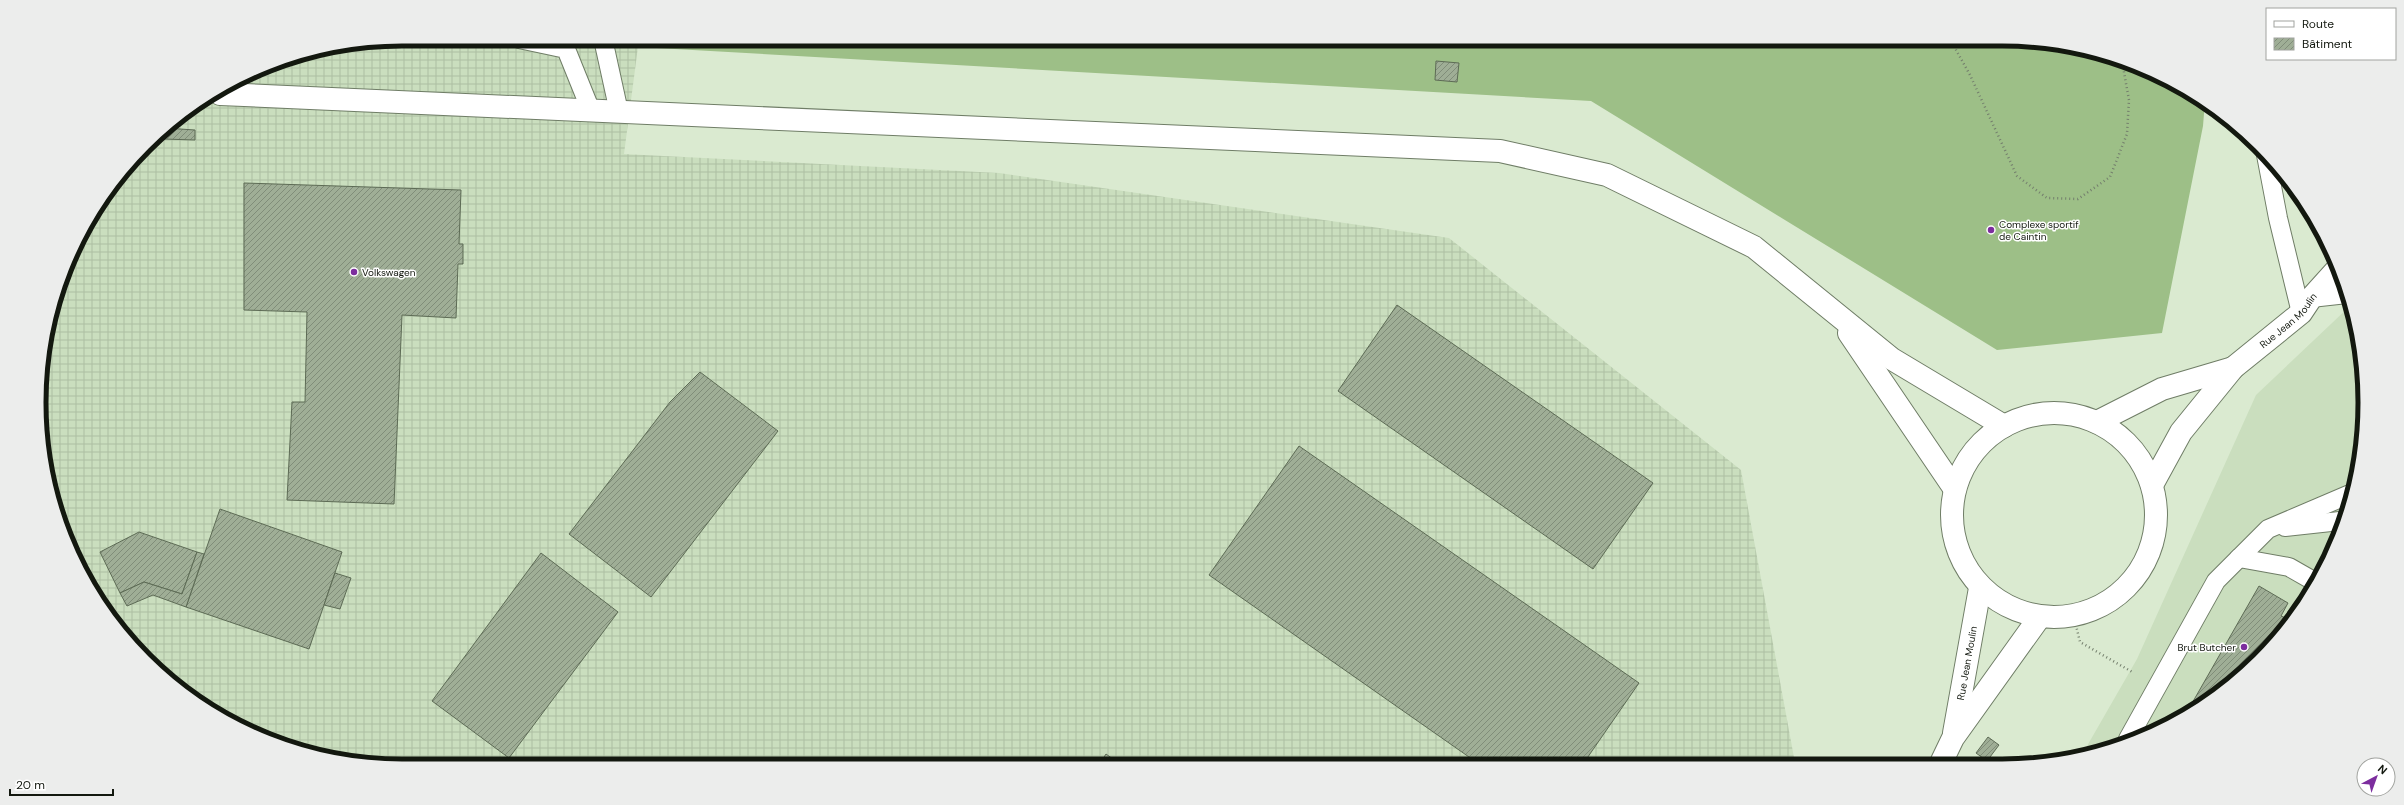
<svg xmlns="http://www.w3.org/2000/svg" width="2404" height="805" font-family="'DM Sans',sans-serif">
<defs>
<pattern id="industrial-grid" width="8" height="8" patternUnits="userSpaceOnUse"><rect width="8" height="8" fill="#cadebe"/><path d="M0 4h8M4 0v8" fill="none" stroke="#adbea2"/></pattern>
<pattern id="building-hatch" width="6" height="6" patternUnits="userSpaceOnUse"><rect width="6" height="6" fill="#9fae96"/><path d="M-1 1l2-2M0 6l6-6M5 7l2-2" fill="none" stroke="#808d79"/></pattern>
</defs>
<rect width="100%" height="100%" fill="#daead0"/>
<path fill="#cadebe" d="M2350 306 2358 332 2365 403 2358 474 2316 584 2241 676 2162 729 2083 753 2137 659 2256 395Z"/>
<path fill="url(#industrial-grid)" d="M403 39H639L624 154 999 173 1449 238 1741 470 1795 763 403 766 331 759 263 738 200 705 145 659 100 605 51 496 40 427 42 355 77 242 114 181 163 129 264 67 332 46Z"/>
<path fill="#9dbf87" d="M639 39H2001L2073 46 2141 67 2205 101 2203 126 2162 333 1997 350 1591 101 639 47Z"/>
<g fill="url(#building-hatch)" stroke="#5d6b55">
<path d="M1436 61 1459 63 1457 82 1435 80Z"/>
<path d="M165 128 195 130V140L163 139Z"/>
<path d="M244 183 461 190 459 244H463V264H458L456 318 402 315 394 504 287 500 292 402H305L307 312 244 310Z"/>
<path d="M1397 305 1653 483 1593 569 1338 391Z"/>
<path d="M700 372 778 431 651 597 569 534 670 402Z"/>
<path d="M1299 446 1639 683 1583 764H1479L1209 575Z"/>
<path d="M220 509 342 552 309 649 186 607Z"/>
<path d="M139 532 197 552 182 594 144 582 120 593 100 552Z"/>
<path d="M197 552 204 554 186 607 153 595 127 606 120 593 144 582 182 594Z"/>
<path d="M541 553 618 612 509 758 432 701Z"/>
<path d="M335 573 351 578 340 609 324 605Z"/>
<path d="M2259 586 2288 603 2281 616 2288 619 2241 676 2187 712Z"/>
<path d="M1988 737 1999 745 1987 761 1976 753Z"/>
<path d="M1106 754 1121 765H1099Z"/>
</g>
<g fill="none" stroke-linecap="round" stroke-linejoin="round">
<g stroke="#6f7d66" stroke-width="20">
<g id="lane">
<path d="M519 39 566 49 591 111"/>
<path d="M603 39 619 112"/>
<path d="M2266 155 2278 218 2301 313"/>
<path d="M2311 298 2347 294"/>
<path d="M2285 527 2340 521"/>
<path d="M2239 558 2289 567 2317 583"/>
<path d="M2128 739 2216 581 2268 529 2350 494"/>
</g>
</g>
<g stroke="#6f7d66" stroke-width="24">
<g id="street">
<path id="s1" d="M1954 733 1980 588"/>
<path d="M1941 763 1953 738 2039 618"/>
</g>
</g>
<g stroke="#6f7d66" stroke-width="24">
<g id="secondary">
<path d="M220 94 1500 151 1607 175 1754 247 1892 359 2004 426"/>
<path d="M1849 333 1954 488"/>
<circle cx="2054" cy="515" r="102"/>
<path d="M2097 422 2162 389 2233 368"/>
<path id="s2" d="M2152 485 2181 432 2233 368 2301 313 2311 298 2339 267"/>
</g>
</g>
<g stroke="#747f6d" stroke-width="2.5" stroke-dasharray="1 3" stroke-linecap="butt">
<path d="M1950 39 1970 75 2017 176 2047 198 2078 199 2110 177 2127 134 2129 100 2122 61"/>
<path d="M2074 617 2080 642 2134 673"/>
</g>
<use href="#lane" stroke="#fff" stroke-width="18"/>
<use href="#street" stroke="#fff" stroke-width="22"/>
<use href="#secondary" stroke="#fff" stroke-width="22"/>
</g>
<g fill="#7c2d9e" stroke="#fff" stroke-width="1.5">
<circle cx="1991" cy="230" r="4"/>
<circle cx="354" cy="272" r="4"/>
<circle cx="2244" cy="647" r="4"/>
</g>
<g text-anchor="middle" stroke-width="3" stroke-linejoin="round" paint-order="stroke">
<g font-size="10" fill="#13180f" stroke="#fff" text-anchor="start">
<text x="1999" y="228">Complexe sportif<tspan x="1999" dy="12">de Caintin</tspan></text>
<text x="362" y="276">Volkswagen</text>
<text x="2236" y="651" text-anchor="end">Brut Butcher</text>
</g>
<g font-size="10" fill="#13180f" stroke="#fff">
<text dy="4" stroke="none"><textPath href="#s2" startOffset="216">Rue Jean Moulin</textPath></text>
<text dy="4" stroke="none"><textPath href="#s1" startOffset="71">Rue Jean Moulin</textPath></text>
</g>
</g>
<path d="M0 0H2404V805H0ZM402 46H2002A356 356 0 0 1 2358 402V403A356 356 0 0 1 2002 759H402A356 356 0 0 1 46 403V402A356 356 0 0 1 402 46Z" fill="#ecedec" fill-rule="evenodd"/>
<path fill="none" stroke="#13180f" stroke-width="5" d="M402 46H2002A356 356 0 0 1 2358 402V403A356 356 0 0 1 2002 759H402A356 356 0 0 1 46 403V402A356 356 0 0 1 402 46Z"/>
<rect x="2266" y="8" width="130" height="52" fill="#ffffff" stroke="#a1a39f"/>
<rect x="2274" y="21" width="20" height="6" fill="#ffffff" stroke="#a1a39f"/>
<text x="2302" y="28" font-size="12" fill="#13180f">Route</text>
<rect x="2274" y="38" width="20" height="12" fill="url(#building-hatch)" stroke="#a1a39f"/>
<text x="2302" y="48" font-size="12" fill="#13180f">Bâtiment</text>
<g transform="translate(2376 777) rotate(41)"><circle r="19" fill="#ffffff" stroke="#a1a39f"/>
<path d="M0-3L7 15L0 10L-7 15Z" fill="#7c2d9e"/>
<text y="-6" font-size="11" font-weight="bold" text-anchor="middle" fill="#13180f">N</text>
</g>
<path d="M10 789v6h103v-6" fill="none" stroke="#13180f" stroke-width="2"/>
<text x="16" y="789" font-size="12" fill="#13180f" stroke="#ffffff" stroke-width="3" paint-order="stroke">20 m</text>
</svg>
